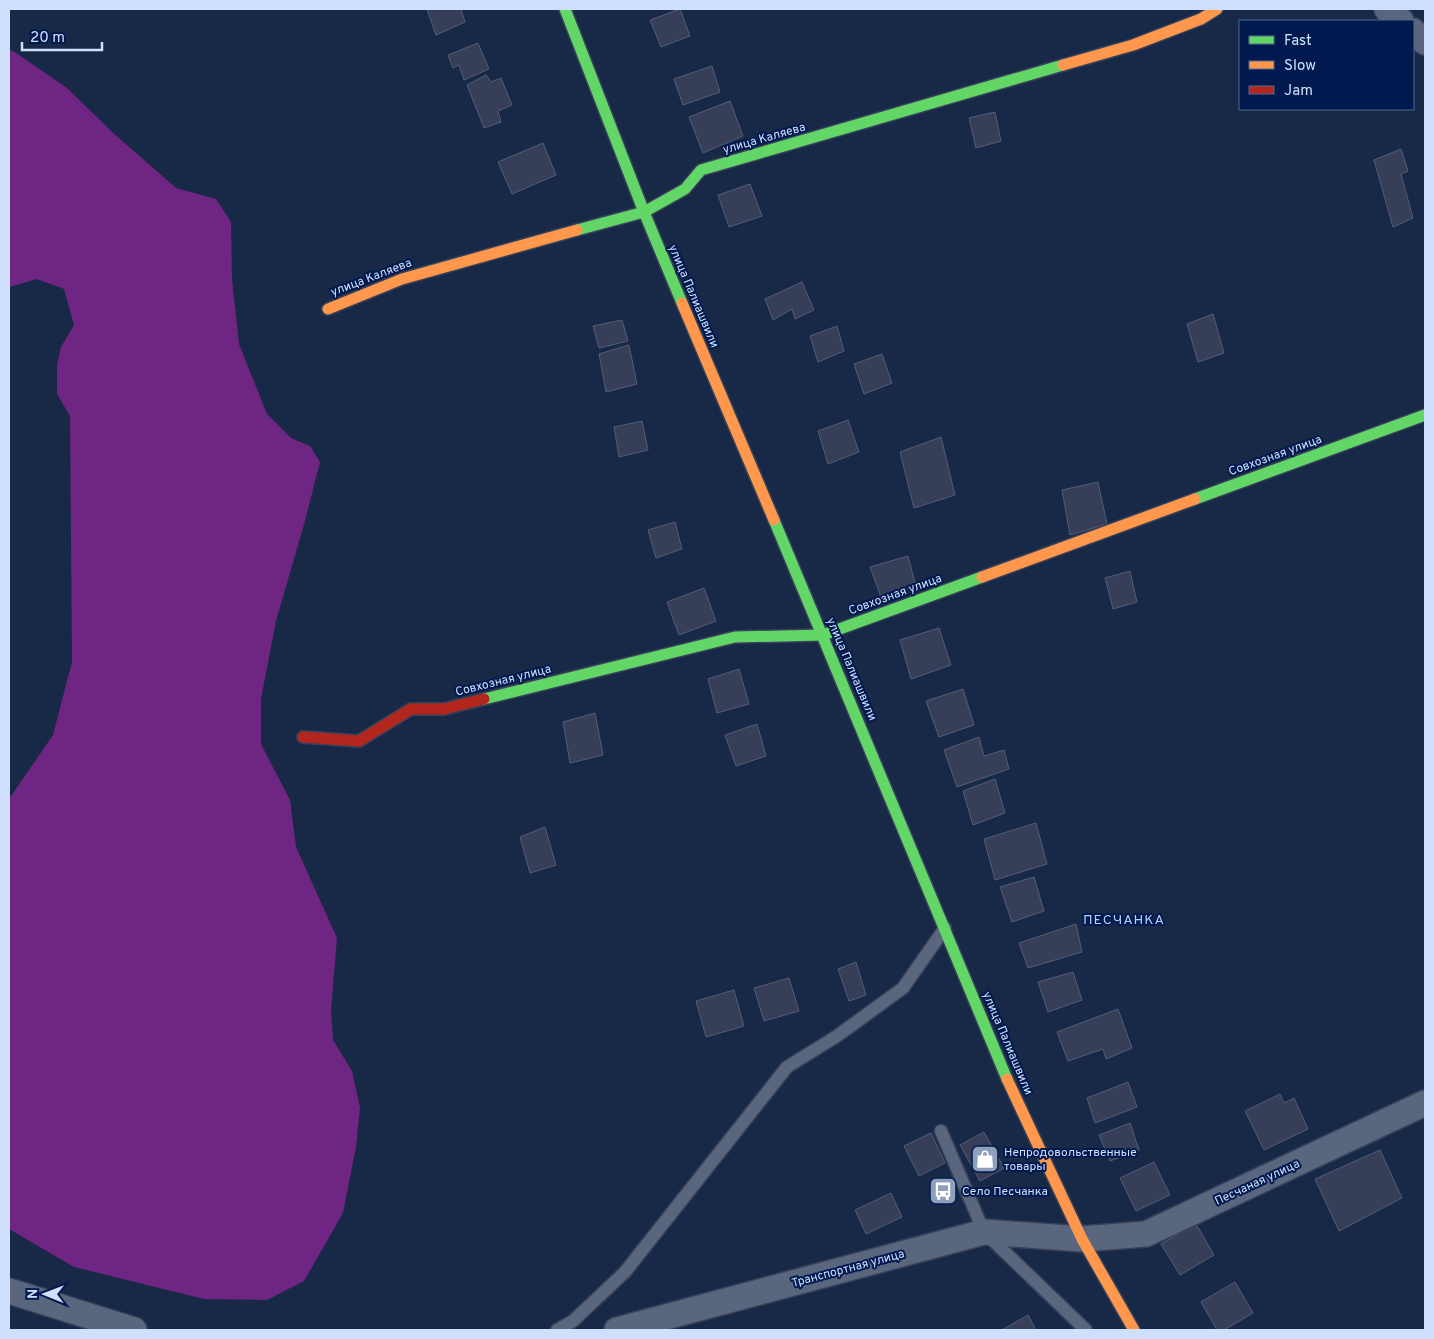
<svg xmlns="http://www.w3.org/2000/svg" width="1434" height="1339" font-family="Overpass,sans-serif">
<rect width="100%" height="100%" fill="#182947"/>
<path fill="#6f2582" d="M9 50 13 51 67 88 111 131 176 188 216 199 231 222 232 280 239 344 267 414 291 438 310 446 320 462 305 521 276 621 261 699V744L290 800 296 847 337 938 331 1011 333 1040 352 1071 360 1108 356 1147 343 1213 304 1281 267 1300 204 1299 74 1267 9 1229V799L53 735 72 662 70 416 57 394V365L61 347 74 325 64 289 37 279 9 287Z"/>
<g fill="#373e58" stroke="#545d77">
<path d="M427 9H461L465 22 436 35Z"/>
<path d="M680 9 690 36 661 47 650 20Z"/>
<path d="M478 43 489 69 464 80 459 65 453 68 448 55Z"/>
<path d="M712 66 720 92 683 105 674 79Z"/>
<path d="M486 75 491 82 501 78 512 105 498 111 501 122 484 128 467 85Z"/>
<path d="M730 101 743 136 703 153 689 117Z"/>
<path d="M995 112 1001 141 976 148 969 118Z"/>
<path d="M543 143 556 175 512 194 498 162Z"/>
<path d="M1401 149 1408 171 1401 174 1413 218 1393 227 1374 160Z"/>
<path d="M750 184 762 216 729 227 718 195Z"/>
<path d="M802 282 814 310 795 319 792 309 773 320 765 299Z"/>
<path d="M1213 314 1224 353 1198 362 1187 324Z"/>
<path d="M622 320 628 341 599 348 593 326Z"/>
<path d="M837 326 844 351 818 362 810 336Z"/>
<path d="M629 345 637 384 606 392 599 354Z"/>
<path d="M882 354 892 383 864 394 854 364Z"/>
<path d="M848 420 859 452 828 464 818 431Z"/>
<path d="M642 421 648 450 619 457 614 427Z"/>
<path d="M941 437 955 495 914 508 900 452Z"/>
<path d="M1098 482 1107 524 1070 535 1062 490Z"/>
<path d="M675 522 682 549 656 558 648 530Z"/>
<path d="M908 556 916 587 881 597 870 567Z"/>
<path d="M1130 571 1137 602 1113 609 1105 578Z"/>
<path d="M704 588 716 621 679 635 667 602Z"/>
<path d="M939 628 951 665 911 679 900 640Z"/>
<path d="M739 669 749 704 717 713 708 679Z"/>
<path d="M963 689 974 725 939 737 926 701Z"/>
<path d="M595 713 603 755 570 763 563 722Z"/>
<path d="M757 724 766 756 736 766 725 735Z"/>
<path d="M979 737 984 756 1004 750 1009 769 957 787 944 750Z"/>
<path d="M995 779 1005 813 973 825 963 791Z"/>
<path d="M1036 823 1047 864 995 880 984 839Z"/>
<path d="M545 827 556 865 530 873 520 837Z"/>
<path d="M1034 877 1044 911 1012 922 1000 887Z"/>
<path d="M1076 924 1082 952 1028 968 1019 943Z"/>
<path d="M856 962 866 995 849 1001 838 969Z"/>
<path d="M1073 972 1082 1000 1048 1012 1038 982Z"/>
<path d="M789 978 799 1011 764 1021 754 988Z"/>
<path d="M734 990 744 1026 706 1037 696 1001Z"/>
<path d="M1118 1009 1132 1048 1106 1059 1103 1049 1068 1061 1057 1032Z"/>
<path d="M1128 1082 1137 1107 1095 1123 1087 1098Z"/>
<path d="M1280 1094 1284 1103 1294 1098 1308 1129 1264 1150 1245 1111Z"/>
<path d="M1130 1123 1139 1150 1110 1161 1099 1135Z"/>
<path d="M984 1132 1004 1168 980 1181 960 1145Z"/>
<path d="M931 1133 945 1163 919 1176 904 1146Z"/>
<path d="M1380 1150 1402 1198 1339 1231 1315 1179Z"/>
<path d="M1154 1162 1170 1195 1136 1211 1120 1178Z"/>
<path d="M891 1193 902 1217 866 1234 855 1210Z"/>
<path d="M1196 1224 1214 1255 1180 1275 1161 1244Z"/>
<path d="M1235 1282 1253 1313 1224 1330H1217L1201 1302Z"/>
<path d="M1028 1315 1036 1330H1002Z"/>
</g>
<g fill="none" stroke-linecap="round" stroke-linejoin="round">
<g stroke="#37425a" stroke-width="15">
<g id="lane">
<path d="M941 1131 984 1232 1086 1330"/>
<path d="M557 1330 573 1321 625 1272 787 1067 837 1036 903 988 945 928"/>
</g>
</g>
<g stroke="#37425a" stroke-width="28">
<g id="street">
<path d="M1387 9 1401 21"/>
<path d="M1413 31 1425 42"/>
<path d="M9 1291 134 1330"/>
<path d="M617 1330 984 1232 1082 1239 1146 1234 1425 1103"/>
</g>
</g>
<g stroke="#37425a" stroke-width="14">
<g id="fast">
<path d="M565 9 644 212 682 303"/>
<path d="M577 230 644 212 685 189 701 170 1063 65"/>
<path d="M1195 499 1425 415"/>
<path d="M774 520 1007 1079"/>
<path d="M484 699 735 637 823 635 982 577"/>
</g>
</g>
<g stroke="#37425a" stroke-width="14">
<g id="slow">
<path d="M1063 65 1133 45 1201 19 1217 9"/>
<path d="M682 303 774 520"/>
<path d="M328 309 402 279 577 230"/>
<path d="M982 577 1195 499"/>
<path d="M1007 1079 1082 1239 1134 1330"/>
</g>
</g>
<g stroke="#37425a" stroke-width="14">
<path id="jam" d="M303 737 359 741 411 709H444L484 699"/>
</g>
<use href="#lane" stroke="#59667e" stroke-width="12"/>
<use href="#street" stroke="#59667e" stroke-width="25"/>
<use href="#fast" stroke="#63d668" stroke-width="11"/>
<use href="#slow" stroke="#ff974d" stroke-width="11"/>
<use href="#jam" stroke="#b3261e" stroke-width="11"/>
</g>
<defs>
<g id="shop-square" transform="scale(1.4375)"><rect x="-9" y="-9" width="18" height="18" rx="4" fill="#8fa0bd" stroke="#00194f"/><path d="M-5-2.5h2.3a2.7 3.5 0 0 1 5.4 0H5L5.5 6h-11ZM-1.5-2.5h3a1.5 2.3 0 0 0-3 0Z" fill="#fff"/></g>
<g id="bus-square" transform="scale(1.4375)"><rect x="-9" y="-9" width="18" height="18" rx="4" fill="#8fa0bd" stroke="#00194f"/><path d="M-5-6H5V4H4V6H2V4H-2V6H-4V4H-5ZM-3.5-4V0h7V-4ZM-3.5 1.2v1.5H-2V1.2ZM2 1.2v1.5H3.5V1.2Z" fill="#fff"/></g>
</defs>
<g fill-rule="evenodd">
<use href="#shop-square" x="985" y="1159"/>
<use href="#bus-square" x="943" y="1191"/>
</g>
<g text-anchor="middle" stroke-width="4" stroke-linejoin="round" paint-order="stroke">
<g font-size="12" fill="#cfe0fc" stroke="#00194f">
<text transform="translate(764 138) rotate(-16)" y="4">улица Каляева</text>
<text transform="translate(371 277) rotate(-21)" y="4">улица Каляева</text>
<text transform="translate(694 296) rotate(67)" y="4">улица Палиашвили</text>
<text transform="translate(1275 455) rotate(-20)" y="4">Совхозная улица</text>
<text transform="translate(895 594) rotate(-20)" y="4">Совхозная улица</text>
<text transform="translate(852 669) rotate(67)" y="4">улица Палиашвили</text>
<text transform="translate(503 680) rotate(-14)" y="4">Совхозная улица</text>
<text transform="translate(1008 1043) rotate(67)" y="4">улица Палиашвили</text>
<text transform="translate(1257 1182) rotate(-25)" y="4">Песчаная улица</text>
<text transform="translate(848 1268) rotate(-15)" y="4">Транспортная улица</text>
</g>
<g font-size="12" fill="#cfe0fc" stroke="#00194f" text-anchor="start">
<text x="1004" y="1156">Непродовольственные<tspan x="1004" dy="14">товары</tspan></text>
<text x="962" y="1195">Село Песчанка</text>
</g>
<g font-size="14" letter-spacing="1" fill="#b7d0f9" stroke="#00194f">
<text x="1124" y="924">ПЕСЧАНКА</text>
</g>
</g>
<rect width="1434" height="1339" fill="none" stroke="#cfe0fc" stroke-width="20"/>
<rect x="1239" y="20" width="175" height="90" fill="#00194f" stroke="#536994"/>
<rect x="1249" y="36" width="25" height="8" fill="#63d668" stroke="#536994"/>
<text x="1284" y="45" font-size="15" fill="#cfe0fc">Fast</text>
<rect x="1249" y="61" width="25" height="8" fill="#ff974d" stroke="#536994"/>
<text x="1284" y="70" font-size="15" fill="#cfe0fc">Slow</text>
<rect x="1249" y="86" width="25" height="8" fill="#b3261e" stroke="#536994"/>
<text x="1284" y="95" font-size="15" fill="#cfe0fc">Jam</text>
<g transform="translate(45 1294) rotate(271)" stroke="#00194f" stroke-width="4" paint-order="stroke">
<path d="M0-4L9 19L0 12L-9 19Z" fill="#cfe0fc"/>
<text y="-8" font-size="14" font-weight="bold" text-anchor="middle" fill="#cfe0fc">N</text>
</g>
<path d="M22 42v8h80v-8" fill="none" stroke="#cfe0fc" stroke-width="2.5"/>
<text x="30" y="42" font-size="15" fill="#cfe0fc" stroke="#00194f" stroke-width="4" paint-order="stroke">20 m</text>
</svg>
